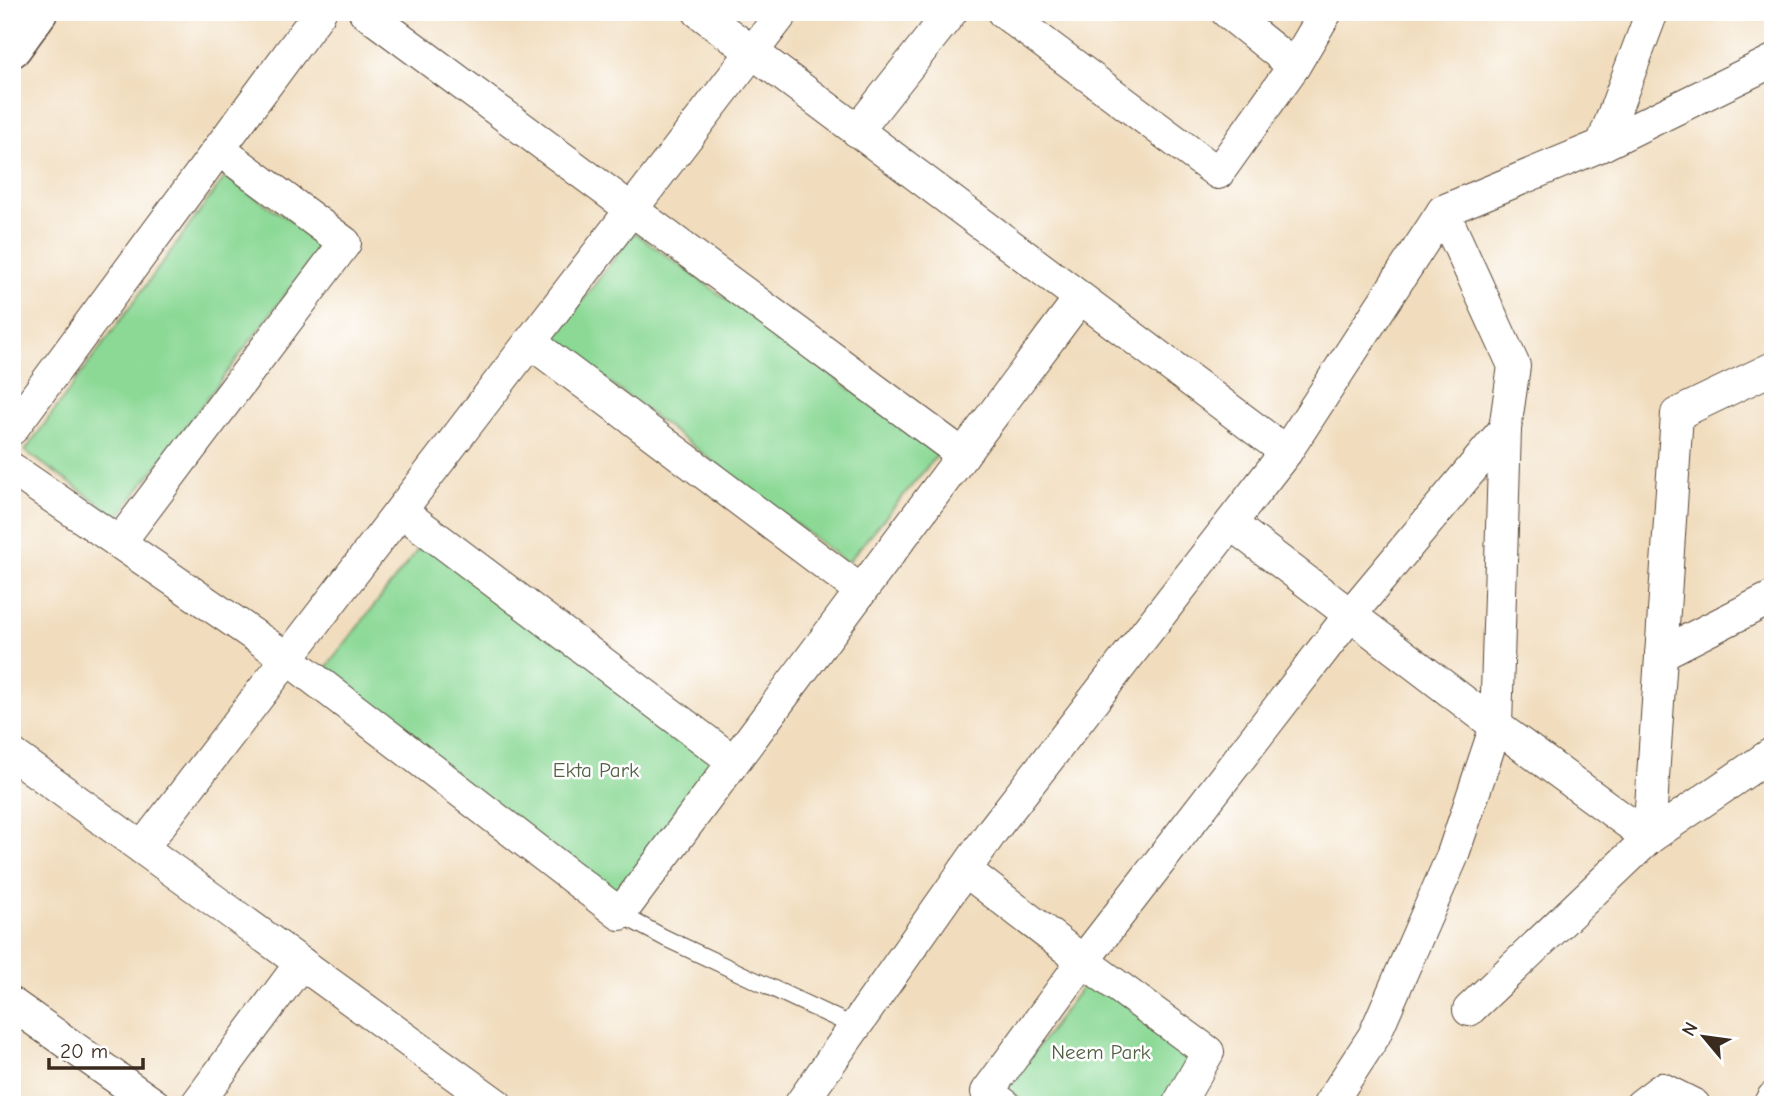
<svg xmlns="http://www.w3.org/2000/svg" width="1785" height="1117" font-family="'Comic Neue',sans-serif">
<rect width="100%" height="100%" fill="#fff"/>
<filter id="ink" filterUnits="userSpaceOnUse"><feTurbulence type="fractalNoise" baseFrequency=".0143" numOctaves="2"/><feDisplacementMap in="SourceGraphic" scale="14" xChannelSelector="R" yChannelSelector="G"/><feConvolveMatrix kernelMatrix="1 2 1 2 8 2 1 2 1" color-interpolation-filters="sRGB"/></filter>
<filter id="wash" filterUnits="userSpaceOnUse"><feTurbulence type="fractalNoise" baseFrequency=".00686" numOctaves="4" result="noise"/><feDisplacementMap in="SourceGraphic" scale="28" xChannelSelector="R" yChannelSelector="G"/><feGaussianBlur stdDeviation="1.57" result="paint"/><feColorMatrix in="noise" values="0 0 0 0 0 0 0 0 0 0 0 0 0 0 0 0 0 1.4 0 .05"/><feComposite in="paint" operator="in"/></filter>
<g filter="url(#wash)">
<rect width="100%" height="100%" fill="#f1ddbe"/>
<g fill="#8cd996" stroke="#64825a" stroke-width="2">
<path d="M225 177 324 243 118 517 25 451Z"/>
<path d="M634 232 939 453 847 563 553 340Z"/>
<path d="M430 534 729 755 618 903 322 673Z"/>
<path d="M1087 980 1200 1054 1172 1105H1012L1001 1097Z"/>
</g>
</g>
<g filter="url(#ink)">
<g fill="none" stroke-linecap="round" stroke-linejoin="round">
<g stroke="#564536" stroke-width="18">
<path id="lane" d="M620 914 665 938 855 1027"/>
</g>
<g stroke="#564536" stroke-width="34">
<g id="street">
<path d="M365 12 963 455"/>
<path d="M699 12 1286 452"/>
<path d="M1003 12 1218 173 1294 66 1326 12"/>
<path d="M1227 12 1294 66"/>
<path d="M857 131 951 12"/>
<path d="M1602 145 1652 12"/>
<path d="M530 342 861 591"/>
<path d="M12 429 320 12"/>
<path d="M12 469 287 658 620 914 1080 298"/>
<path d="M401 511 733 761"/>
<path d="M1231 524 1496 726 1649 838"/>
<path d="M119 543 345 243 220 150"/>
<path d="M1661 654 1773 597"/>
<path d="M12 754 497 1105"/>
<path d="M1649 838 1677 414 1773 368"/>
<path d="M142 848 783 12"/>
<path d="M965 870 1083 961 987 1092 1005 1105"/>
<path d="M12 1004 155 1105"/>
<path d="M1469 1010 1649 838 1773 753"/>
<path d="M196 1105 301 963"/>
<path d="M800 1105 993 830 1286 452 1443 211 1602 145 1773 61"/>
<path d="M1178 1105 1208 1052 1083 961 1350 615 1505 429"/>
<path d="M1329 1105 1374 1036 1452 857 1496 726 1505 429 1514 366 1443 211"/>
<path d="M1641 1105 1662 1089 1694 1105"/>
<path d="M1769 1105 1773 1098"/>
</g>
</g>
<g stroke="#564536" stroke-width="41">
<path id="secondary" d="M12 48 38 12"/>
</g>
<use href="#lane" stroke="#fff" stroke-width="16"/>
<use href="#street" stroke="#fff" stroke-width="32"/>
<use href="#secondary" stroke="#fff" stroke-width="38"/>
</g>
</g>
<g text-anchor="middle" stroke-width="5" stroke-linejoin="round" paint-order="stroke">
<g font-size="21" fill="#535f42" stroke="#fff">
<text x="596" y="777">Ekta Park</text>
<text x="1101" y="1059">Neem Park</text>
</g>
</g>
<rect width="1785" height="1117" fill="none" stroke="#fff" stroke-width="42"/>
<g transform="translate(1704 1037) rotate(299)" stroke="#ffffff" stroke-width="5" paint-order="stroke">
<path d="M0-5L12 26L0 18L-12 26Z" fill="#3b2a1e"/>
<text y="-10" font-size="19" font-weight="bold" text-anchor="middle" fill="#3b2a1e">N</text>
</g>
<path d="M49 1058v10h94v-10" fill="none" stroke="#3b2a1e" stroke-width="3.5"/>
<text x="60" y="1058" font-size="21" fill="#3b2a1e" stroke="#ffffff" stroke-width="5" paint-order="stroke">20 m</text>
</svg>
